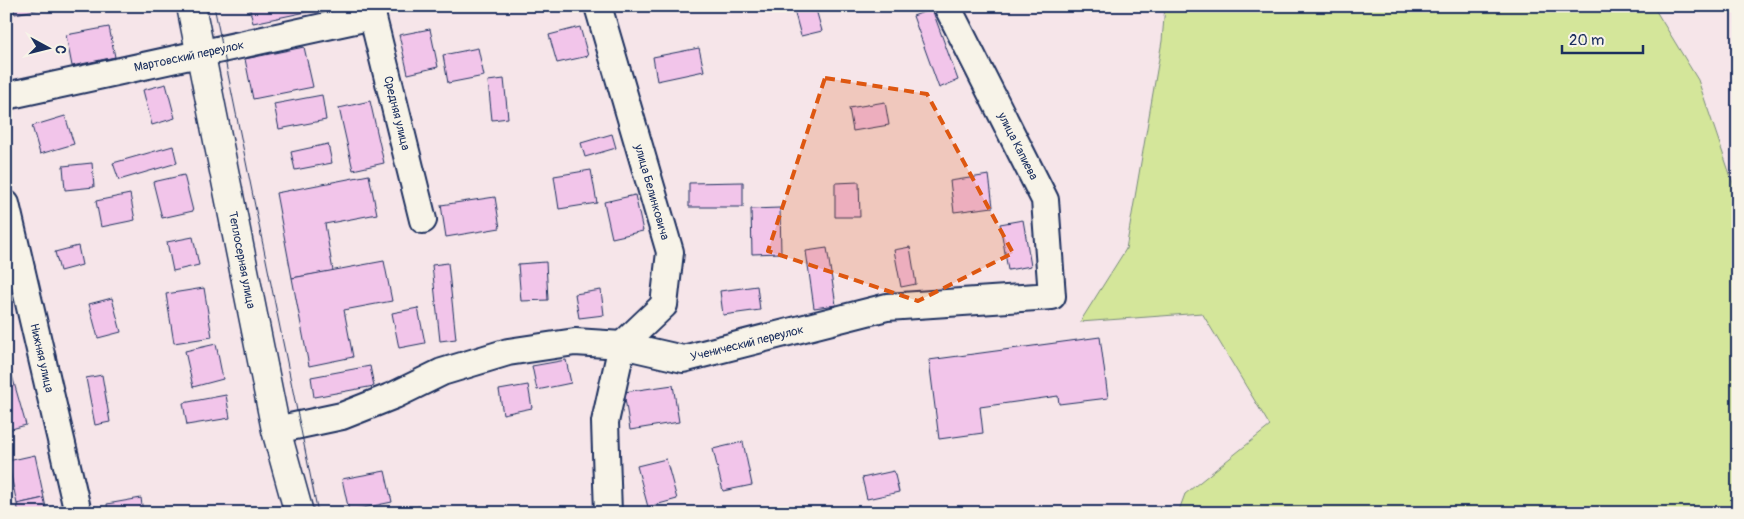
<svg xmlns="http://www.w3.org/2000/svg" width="1744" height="519" font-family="Pangolin,sans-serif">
<rect width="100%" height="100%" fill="#f6e5e9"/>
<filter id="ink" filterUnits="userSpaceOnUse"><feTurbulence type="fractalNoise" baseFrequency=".02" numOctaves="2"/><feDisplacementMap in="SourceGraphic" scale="10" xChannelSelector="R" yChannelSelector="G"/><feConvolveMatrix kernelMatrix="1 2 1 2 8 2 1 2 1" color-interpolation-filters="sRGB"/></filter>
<g filter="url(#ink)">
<path fill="#d4e69a" stroke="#788a7c" d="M1165 6H1653L1698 80 1738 198V513H1178L1185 494 1270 426 1202 313 1080 322 1126 249 1162 41Z"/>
<g fill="#f2c5ea" stroke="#1b2f5e">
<path d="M13 6H55L15 14Z"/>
<path d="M249 6H310L311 11 253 23Z"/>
<path d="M793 6H815L822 31 801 36Z"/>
<path d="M932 9 958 80 939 88 913 16Z"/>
<path d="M109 27 115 57 72 66 66 35Z"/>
<path d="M580 27 588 56 557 63 549 35Z"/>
<path d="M430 29 438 67 408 74 399 35Z"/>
<path d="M304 47 313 87 253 99 245 59Z"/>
<path d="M478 48 484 76 448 83 443 55Z"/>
<path d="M699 48 704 71 657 81 653 57Z"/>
<path d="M504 79 508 118 492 120 488 81Z"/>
<path d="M166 84 175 118 152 125 143 90Z"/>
<path d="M322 95 326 120 279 129 274 104Z"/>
<path d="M370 101 384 163 353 170 339 108Z"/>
<path d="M885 102 889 125 853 131 849 108Z"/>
<path d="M65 116 74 144 40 154 32 126Z"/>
<path d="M612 134 616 148 585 157 581 143Z"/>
<path d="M328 144 332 163 295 170 291 152Z"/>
<path d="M173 146 177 163 119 180 113 163Z"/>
<path d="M92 163 94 187 65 190 63 166Z"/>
<path d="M591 170 597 203 559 209 554 176Z"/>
<path d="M184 175 193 211 162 218 153 182Z"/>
<path d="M369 175 377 214 325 224 333 271 292 278 276 193Z"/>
<path d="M989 175 993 207 954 212 950 181Z"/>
<path d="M743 182V207H689V183Z"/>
<path d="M859 182 860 217H835V183Z"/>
<path d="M130 194 135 220 101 227 96 201Z"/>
<path d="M635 195 643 231 612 238 604 202Z"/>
<path d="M495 197 500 228 446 237 441 205Z"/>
<path d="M780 208 781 253 752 254 751 209Z"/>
<path d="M1023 220 1031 266 1008 270 1000 224Z"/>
<path d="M193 237 199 265 173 271 167 242Z"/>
<path d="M78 246 82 265 60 271 55 252Z"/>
<path d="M910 247 916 284 901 287 894 250Z"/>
<path d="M827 248 836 305 814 308 806 251Z"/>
<path d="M384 261 392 301 344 310 353 357 309 366 292 278Z"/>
<path d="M546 262 548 300 521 301 518 264Z"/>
<path d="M448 263 456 339 440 341 432 265Z"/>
<path d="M757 286 760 310 723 315 720 291Z"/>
<path d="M204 288 212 337 174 343 166 294Z"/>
<path d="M601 290 604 315 579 318 575 294Z"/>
<path d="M112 298 121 332 98 338 89 304Z"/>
<path d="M418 308 425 343 399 348 392 313Z"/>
<path d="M1100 337 1108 398 1059 404 1058 396 980 407 983 433 939 439 929 360Z"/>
<path d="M216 344 223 379 193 387 185 351Z"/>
<path d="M566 360 571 383 537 390 532 366Z"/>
<path d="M6 365H9L26 425 8 430 6 422Z"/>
<path d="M370 366 374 386 314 397 311 377Z"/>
<path d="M102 375 110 422 95 425 86 378Z"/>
<path d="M528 385 532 408 503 414 499 390Z"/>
<path d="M673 385 679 422 630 430 624 392Z"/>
<path d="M226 395 230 418 187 425 183 403Z"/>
<path d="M743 442 752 485 723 491 713 449Z"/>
<path d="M35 455 44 498 17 504 8 461Z"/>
<path d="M666 459 677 499 648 507 637 466Z"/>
<path d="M385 471 392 502 349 511 342 479Z"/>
<path d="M894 471 899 492 867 499 862 478Z"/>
<path d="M44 498 47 513H19L17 504Z"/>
<path d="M141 498 143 513H108L107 504Z"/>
<path d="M419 506 420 513H390V512Z"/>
</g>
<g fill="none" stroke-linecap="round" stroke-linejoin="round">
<g stroke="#1b2f5e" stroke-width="30">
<g id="street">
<path d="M370 6 423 220"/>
<path d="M598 6 670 252 664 305 622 345 605 422 608 513"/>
<path d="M6 96 373 16"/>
<path d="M6 204 78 513"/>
<path d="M276 430 342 416 395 395 442 372 508 352 575 342 622 345 683 359 887 307 1052 296 1045 200 947 6"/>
</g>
</g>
<g stroke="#1b2f5e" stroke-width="31">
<path id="secondary" d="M191 6 276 430 299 513"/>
</g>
<use href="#street" stroke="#f7f3e8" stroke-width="26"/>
<use href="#secondary" stroke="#f7f3e8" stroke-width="28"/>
<path stroke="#1b2f5e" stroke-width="1" d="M214 6 318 513"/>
</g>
</g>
<path fill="#de5710" fill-opacity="0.2" stroke="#de5710" stroke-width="4" stroke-dasharray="10 6" stroke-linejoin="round" d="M825 78 927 94 1013 253 918 301 768 251Z"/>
<g text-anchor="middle" stroke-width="5" stroke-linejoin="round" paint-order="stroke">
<g font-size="12" fill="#1b2f5e" stroke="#f7f3e8">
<text transform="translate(189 56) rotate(-12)" y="4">Мартовский переулок</text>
<text transform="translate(397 113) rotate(76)" y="4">Средняя улица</text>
<text transform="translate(1018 146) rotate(63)" y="4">улица Капиева</text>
<text transform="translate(652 192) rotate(74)" y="4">улица Белинковича</text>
<text transform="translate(242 260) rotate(79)" y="4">Теплосерная улица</text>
<text transform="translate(747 343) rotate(-14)" y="4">Ученический переулок</text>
<text transform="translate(42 358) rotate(77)" y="4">Нижняя улица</text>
</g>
</g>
<rect width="1744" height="519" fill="none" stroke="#f7f3e8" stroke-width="25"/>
<rect x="12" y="12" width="1719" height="494" fill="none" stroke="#1b2f5e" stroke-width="2" filter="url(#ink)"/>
<g transform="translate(48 48) rotate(97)" stroke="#f7f3e8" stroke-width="4" paint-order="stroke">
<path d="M0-4L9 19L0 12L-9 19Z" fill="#1b2f5e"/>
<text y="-8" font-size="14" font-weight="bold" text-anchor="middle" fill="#1b2f5e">С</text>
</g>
<path d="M1562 45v8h81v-8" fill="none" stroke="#1b2f5e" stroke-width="2.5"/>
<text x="1569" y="45" font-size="15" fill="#1b2f5e" stroke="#f7f3e8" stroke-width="4" paint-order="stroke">20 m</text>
</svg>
